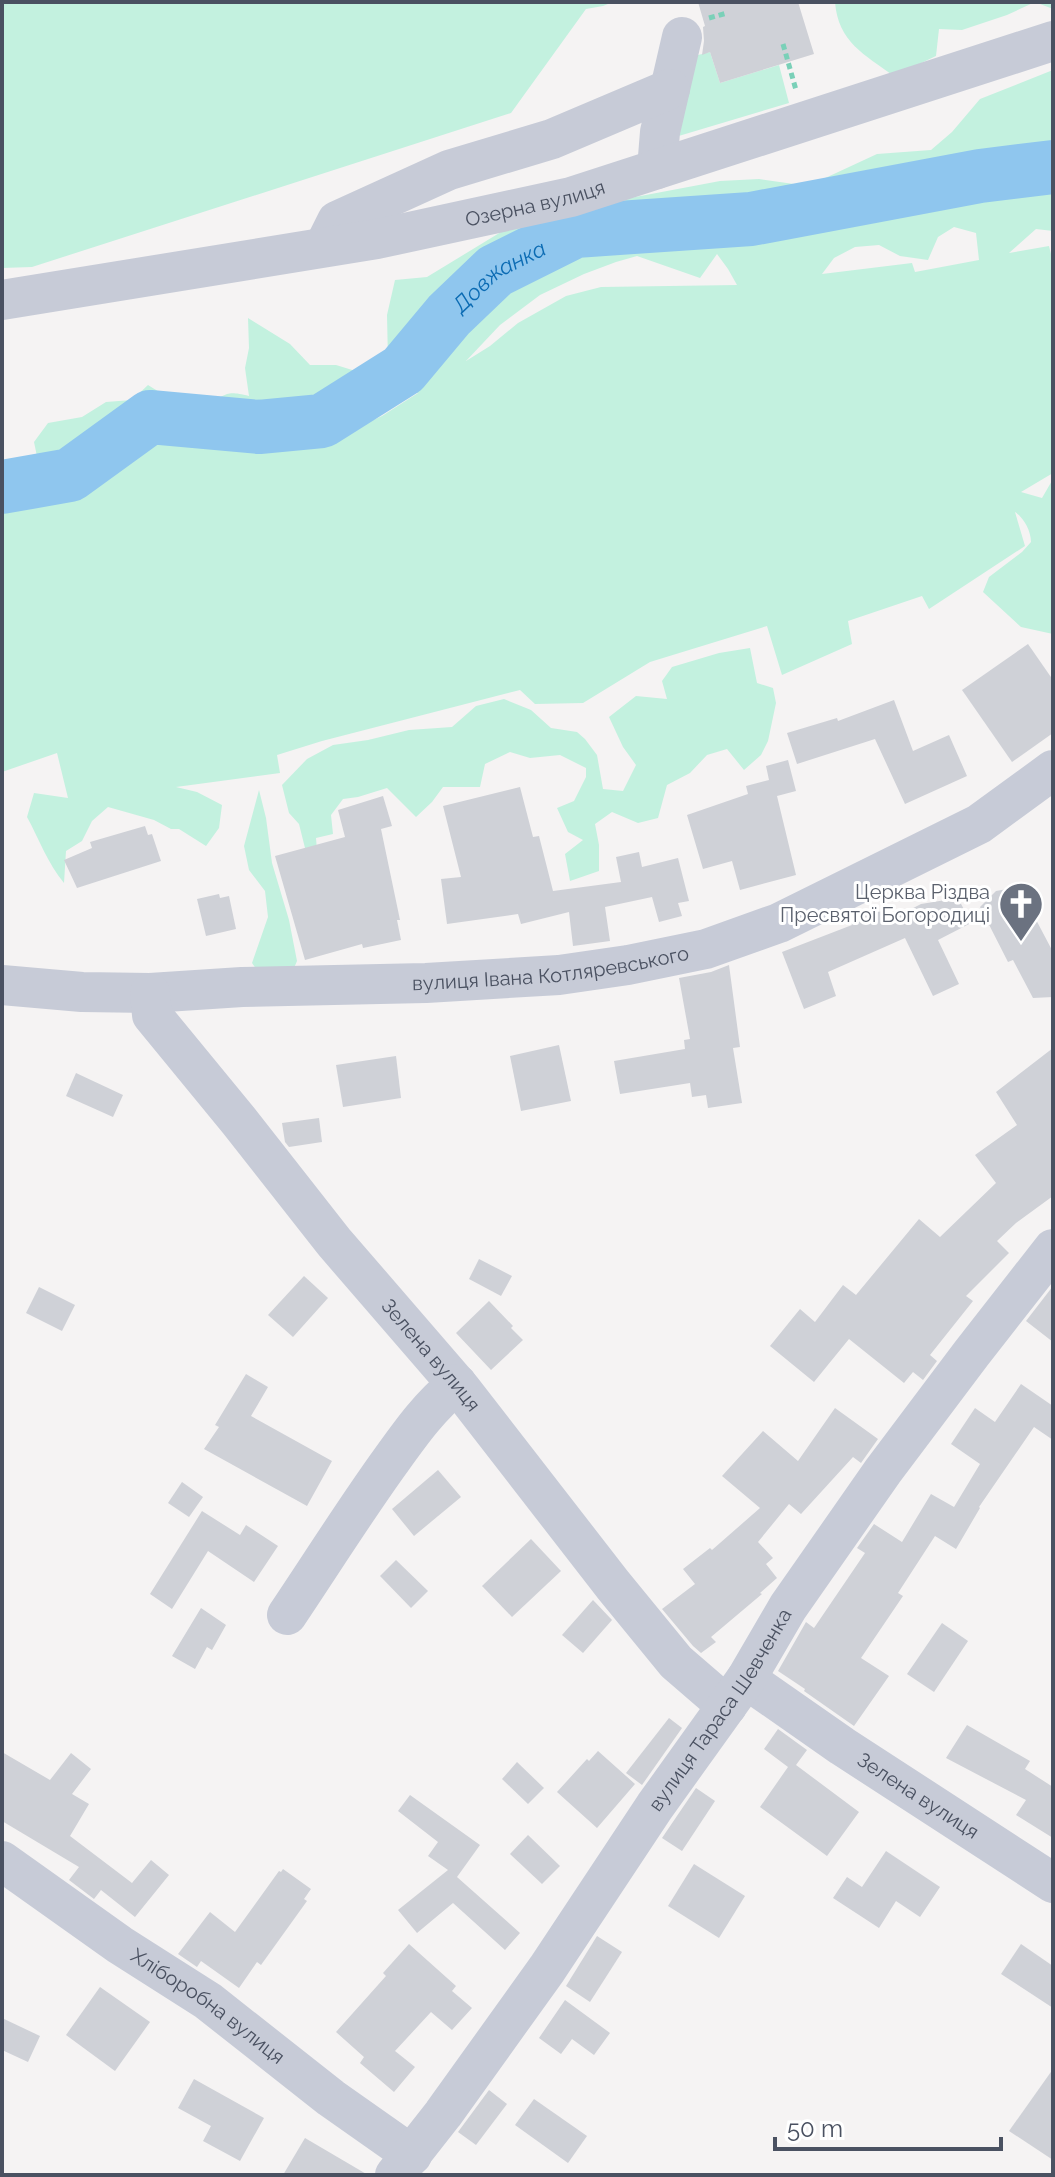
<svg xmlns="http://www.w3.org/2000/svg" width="1055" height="2177" font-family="Raleway,sans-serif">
<rect width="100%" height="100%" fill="#f5f3f3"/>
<g fill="#c3f1df" fill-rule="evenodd">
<path d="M2 2H613L603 6 586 9 511 113 32 267 2 268Z"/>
<path d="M835 2H926L933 4 935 2H1053V9L1035 2 1007 15 962 30 939 29 936 56 894 76C865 55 838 42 835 2Z"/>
<path d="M710 52 720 83 779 65 789 103 672 138 698 55Z"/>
<path d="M1053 70V231L1036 229 1009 253 1049 246 1053 262V473L1021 492 1042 498 1053 479V634L1021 627 983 592 989 577 1022 552 1031 542C1031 531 1024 518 1015 512L1025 546 929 609 922 596 848 621 852 644 782 675 767 626 650 662 583 703 535 704 520 690 322 741 277 755 280 773 176 787 197 792 222 805 219 828 206 846 179 829H171L154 820 108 807 92 821 82 841 66 851 64 883C48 864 39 839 27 817L34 793 68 798 57 753 2 772V480L40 471 34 442 48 423 82 417 106 402 132 400 148 385C169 398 180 406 207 401 229 397 222 389 249 396L245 368 249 348 248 318 290 344 310 365H336L362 373 367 412 358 427 382 416 418 393H416L388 361 387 315 395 280 427 277 524 218 720 181 759 179 808 186 877 154 931 150 952 132 980 99ZM954 227 976 233 979 260 915 272 912 263 822 274 834 258 855 247 879 245 900 256 928 260 938 237ZM717 254 728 269 737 285 601 287 566 296 518 323 490 346 466 361 500 325 540 295 584 274 616 262 637 256 700 278Z"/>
<path d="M750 648 757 683 773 688 776 703 768 741 761 755 744 770 727 749 707 755 690 773 667 785 658 818 638 823 612 812 595 824 599 845V871L570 881 565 854 583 840 568 832 557 808 574 801 586 777V768L560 755 530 758 510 752 485 764 480 787H443L432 802 416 817 387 788 358 797 343 799 331 815 333 834 316 838 318 863 306 852 299 824 289 813 282 785 307 759 333 745 368 740 409 730 452 727 476 706 504 699 531 710 551 728 577 732 585 739 597 755 603 789 623 791 636 765 623 747 609 717 636 696 667 699 662 681 672 667 719 653Z"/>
<path d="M259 790 266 818 272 863 289 920 297 961 288 982H265L252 963 268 917 265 891 249 870 244 846Z"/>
</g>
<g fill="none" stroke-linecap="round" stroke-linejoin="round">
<path stroke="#8fc6ee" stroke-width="54" id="s1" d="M2 487 70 475 150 417 259 427 322 421 403 370 449 315 495 271 575 231 751 219 980 176 1053 167"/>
</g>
<g fill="#cfd1d7">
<path d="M698 2H798L814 54 720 83 710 52 702 55 704 41 703 27 705 26Z"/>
<path d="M1028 644 1053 680V733L1012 762 962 690Z"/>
<path d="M894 700 913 751 949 735 967 776 905 804 875 739 797 764 787 733 837 718 838 721Z"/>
<path d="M788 760 796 791 777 796 796 875 740 890 732 861 703 869 687 815 748 794 746 786 769 780 766 766Z"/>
<path d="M520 787 533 837 539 836 553 891 621 882 616 857 639 852 642 867 678 858 689 901 678 903 682 916 659 922 652 897 605 907 610 941 573 946 569 912 521 924 518 914 447 924 441 879 461 877 443 806Z"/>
<path d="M383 796 392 826 381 829 400 920H397L401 940 363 948 362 944 305 960 275 856 345 837 338 810Z"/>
<path d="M145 826 148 835 152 834 161 861 77 888 64 860 92 848 90 842Z"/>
<path d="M1013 888 1028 916 1033 914 1053 952V997L1033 998 1013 960 1008 962 980 907 996 891Z"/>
<path d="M219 894 220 898 229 896 236 929 206 936 197 899Z"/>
<path d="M958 898 971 923 938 940 959 984 933 996 905 938 828 972 836 996 804 1009 782 952 852 925 849 917 883 911 888 921 921 904Z"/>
<path d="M729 965 740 1047 733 1048 742 1103 708 1108 706 1095 692 1097 690 1083 620 1094 614 1061 685 1049 684 1040 690 1039 679 978 711 972Z"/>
<path d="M559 1045 571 1101 521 1111 510 1056Z"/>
<path d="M1053 1048V1196L1016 1223 997 1241 1009 1253 966 1296 973 1301 930 1355 937 1361 923 1380 913 1372 904 1383 849 1339 814 1382 770 1346 800 1309 815 1322 843 1285 856 1295 919 1219 940 1237 996 1183 975 1155 1017 1125 996 1092Z"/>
<path d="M396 1056 401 1098 343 1107 336 1065Z"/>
<path d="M76 1073 123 1095 113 1117 66 1096Z"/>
<path d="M319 1118 322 1142 289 1147 285 1142 282 1123Z"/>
<path d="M479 1259 512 1276 501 1296 469 1279Z"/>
<path d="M304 1276 328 1298 293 1337 268 1315Z"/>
<path d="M1053 1286V1342L1026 1321Z"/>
<path d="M39 1287 75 1305 62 1331 26 1313Z"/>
<path d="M489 1301 513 1326 511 1328 523 1340 491 1370 456 1333Z"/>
<path d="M246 1374 268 1387 251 1416 332 1461 307 1506 204 1449 219 1427 215 1425Z"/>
<path d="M1021 1384 1053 1406V1440L1034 1427 979 1507 980 1508 956 1549 935 1536 898 1593 903 1596 861 1658 889 1676 854 1726 804 1691 805 1689 778 1671 806 1622 814 1628 865 1553 857 1548 874 1524 902 1542 931 1494 954 1507 980 1464 951 1444 975 1408 995 1422Z"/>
<path d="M835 1408 878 1439 861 1463 853 1457 801 1514 789 1504 758 1542 773 1558 766 1564 777 1578 760 1593 762 1594 711 1637 716 1642 701 1653 693 1646 662 1609 695 1584 683 1569 710 1548 712 1550 760 1508 722 1476 763 1431 798 1461Z"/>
<path d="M438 1470 461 1497 414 1536 392 1509Z"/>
<path d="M182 1482 203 1497 189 1517 168 1503Z"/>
<path d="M202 1511 240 1535 246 1525 278 1546 254 1582 208 1551 172 1609 150 1594Z"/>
<path d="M531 1539 561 1571 512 1617 482 1586Z"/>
<path d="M396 1560 428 1591 411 1608 380 1576Z"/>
<path d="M593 1600 612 1620 583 1653 562 1635Z"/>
<path d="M201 1608 226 1625 212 1650 207 1647 195 1669 172 1656Z"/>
<path d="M942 1623 968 1641 934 1692 907 1674Z"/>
<path d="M669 1718 682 1728 642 1785 626 1773Z"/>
<path d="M967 1725 1030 1761 1025 1769 1053 1787V1838L1016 1815 1026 1800 946 1758Z"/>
<path d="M778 1729 807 1750 796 1765 859 1812 827 1856 760 1807 788 1767 764 1749Z"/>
<path d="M598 1751 635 1784 597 1828 557 1792 587 1759 589 1761Z"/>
<path d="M2 1752 50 1780 71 1753 91 1769 72 1794 89 1804 70 1836 132 1883 151 1860 169 1875 135 1917 101 1890 94 1899 69 1880 79 1867 2 1821Z"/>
<path d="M517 1762 544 1788 528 1804 502 1779Z"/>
<path d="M696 1788 715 1801 682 1851 662 1838Z"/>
<path d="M410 1795 480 1845 457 1877 520 1933 505 1950 453 1903 417 1933 398 1910 448 1870 428 1856 438 1842 398 1811Z"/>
<path d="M528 1835 560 1866 542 1884 510 1854Z"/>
<path d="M886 1851 940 1887 920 1917 896 1901 879 1928 833 1898 847 1877 862 1887Z"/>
<path d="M694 1864 745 1896 719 1938 668 1906Z"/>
<path d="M283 1869 311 1889 304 1899 307 1901 261 1965 257 1962 239 1988 201 1961 197 1967 178 1954 210 1912 235 1932 279 1871 281 1872Z"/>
<path d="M597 1936 622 1952 590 2002 566 1986Z"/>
<path d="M409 1944 456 1986 452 1991 472 2008 452 2030 431 2012 395 2051 415 2067 394 2092 360 2063 364 2057 336 2032 386 1976 383 1973Z"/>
<path d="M1021 1944 1053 1966V2008L1001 1974Z"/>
<path d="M100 1987 150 2022 115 2071 66 2035Z"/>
<path d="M565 2000 610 2033 594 2055 572 2039 561 2054 539 2038Z"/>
<path d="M2 2018 40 2036 28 2062 2 2050Z"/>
<path d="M1053 2069V2160L1009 2131Z"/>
<path d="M194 2079 264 2118 240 2161 203 2141 211 2126 178 2108Z"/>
<path d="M489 2090 507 2104 476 2145 458 2132Z"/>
<path d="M534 2099 587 2136 568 2163 515 2125Z"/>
<path d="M305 2138 368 2175H283Z"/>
</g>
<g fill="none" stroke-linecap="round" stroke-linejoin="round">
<g stroke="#7ad0b8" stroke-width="5" stroke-dasharray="6 4" stroke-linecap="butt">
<path d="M709 18 727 13"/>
<path d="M783 44 796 90"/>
</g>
<g stroke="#c7cbd7" stroke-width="40">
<path d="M657 169 660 132 682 37"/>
<path d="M324 247 337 221 449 170 552 139 670 89"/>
<path id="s2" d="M2 300 377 239 571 197 1053 41"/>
<path id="s3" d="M2 985 82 992 150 993 242 987 426 983 559 975 628 965 706 949 779 923 979 824 1053 770"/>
<path id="s4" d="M150 993 152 1015 239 1121 334 1242 461 1389 613 1585 676 1662 727 1706"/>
<path d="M287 1615C322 1563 355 1510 392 1459 412 1431 430 1406 457 1384"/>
<path id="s5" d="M746 1679 842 1746 1053 1883"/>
<path id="s6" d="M2 1861 120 1945 208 2001 331 2098 412 2155"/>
<path id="s7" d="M395 2175 443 2114 547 1969 655 1806 746 1679 788 1607 883 1471 971 1354 1053 1249"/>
</g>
</g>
<defs>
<g id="church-pin" transform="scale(2.3)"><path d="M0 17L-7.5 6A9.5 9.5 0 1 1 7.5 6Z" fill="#6b7280" stroke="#fff"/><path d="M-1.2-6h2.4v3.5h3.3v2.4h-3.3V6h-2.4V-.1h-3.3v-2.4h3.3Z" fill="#fff"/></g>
</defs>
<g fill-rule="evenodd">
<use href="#church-pin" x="1021" y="904"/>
</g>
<g text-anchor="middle" stroke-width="6" stroke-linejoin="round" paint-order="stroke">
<g font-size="20" fill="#4a5161" stroke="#fff">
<text dy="7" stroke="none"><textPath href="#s2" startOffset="542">Озерна вулиця</textPath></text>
<text dy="7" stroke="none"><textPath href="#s3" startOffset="550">вулиця Івана Котляревського</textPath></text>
<text dy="7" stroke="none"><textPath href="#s4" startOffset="462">Зелена вулиця</textPath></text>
<text dy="7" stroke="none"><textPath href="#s7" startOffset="568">вулиця Тараса Шевченка</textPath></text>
<text dy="7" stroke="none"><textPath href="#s5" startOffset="208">Зелена вулиця</textPath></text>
<text dy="7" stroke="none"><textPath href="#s6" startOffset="252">Хліборобна вулиця</textPath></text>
</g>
<g font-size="20" fill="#5b616d" stroke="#fff" text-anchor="end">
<text x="990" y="899">Церква Різдва<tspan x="990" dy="23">Пресвятої Богородиці</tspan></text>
</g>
<g font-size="22" font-style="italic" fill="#0b6bb3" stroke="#fff">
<text dy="8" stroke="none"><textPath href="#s1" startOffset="572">Довжанка</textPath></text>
</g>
</g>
<rect width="1055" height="2177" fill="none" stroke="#4a5161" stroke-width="8"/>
<path d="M775 2137v12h226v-12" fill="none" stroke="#4a5161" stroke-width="4"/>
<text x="787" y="2137" font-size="24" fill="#4a5161" stroke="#ffffff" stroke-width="6" paint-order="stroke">50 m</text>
</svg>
